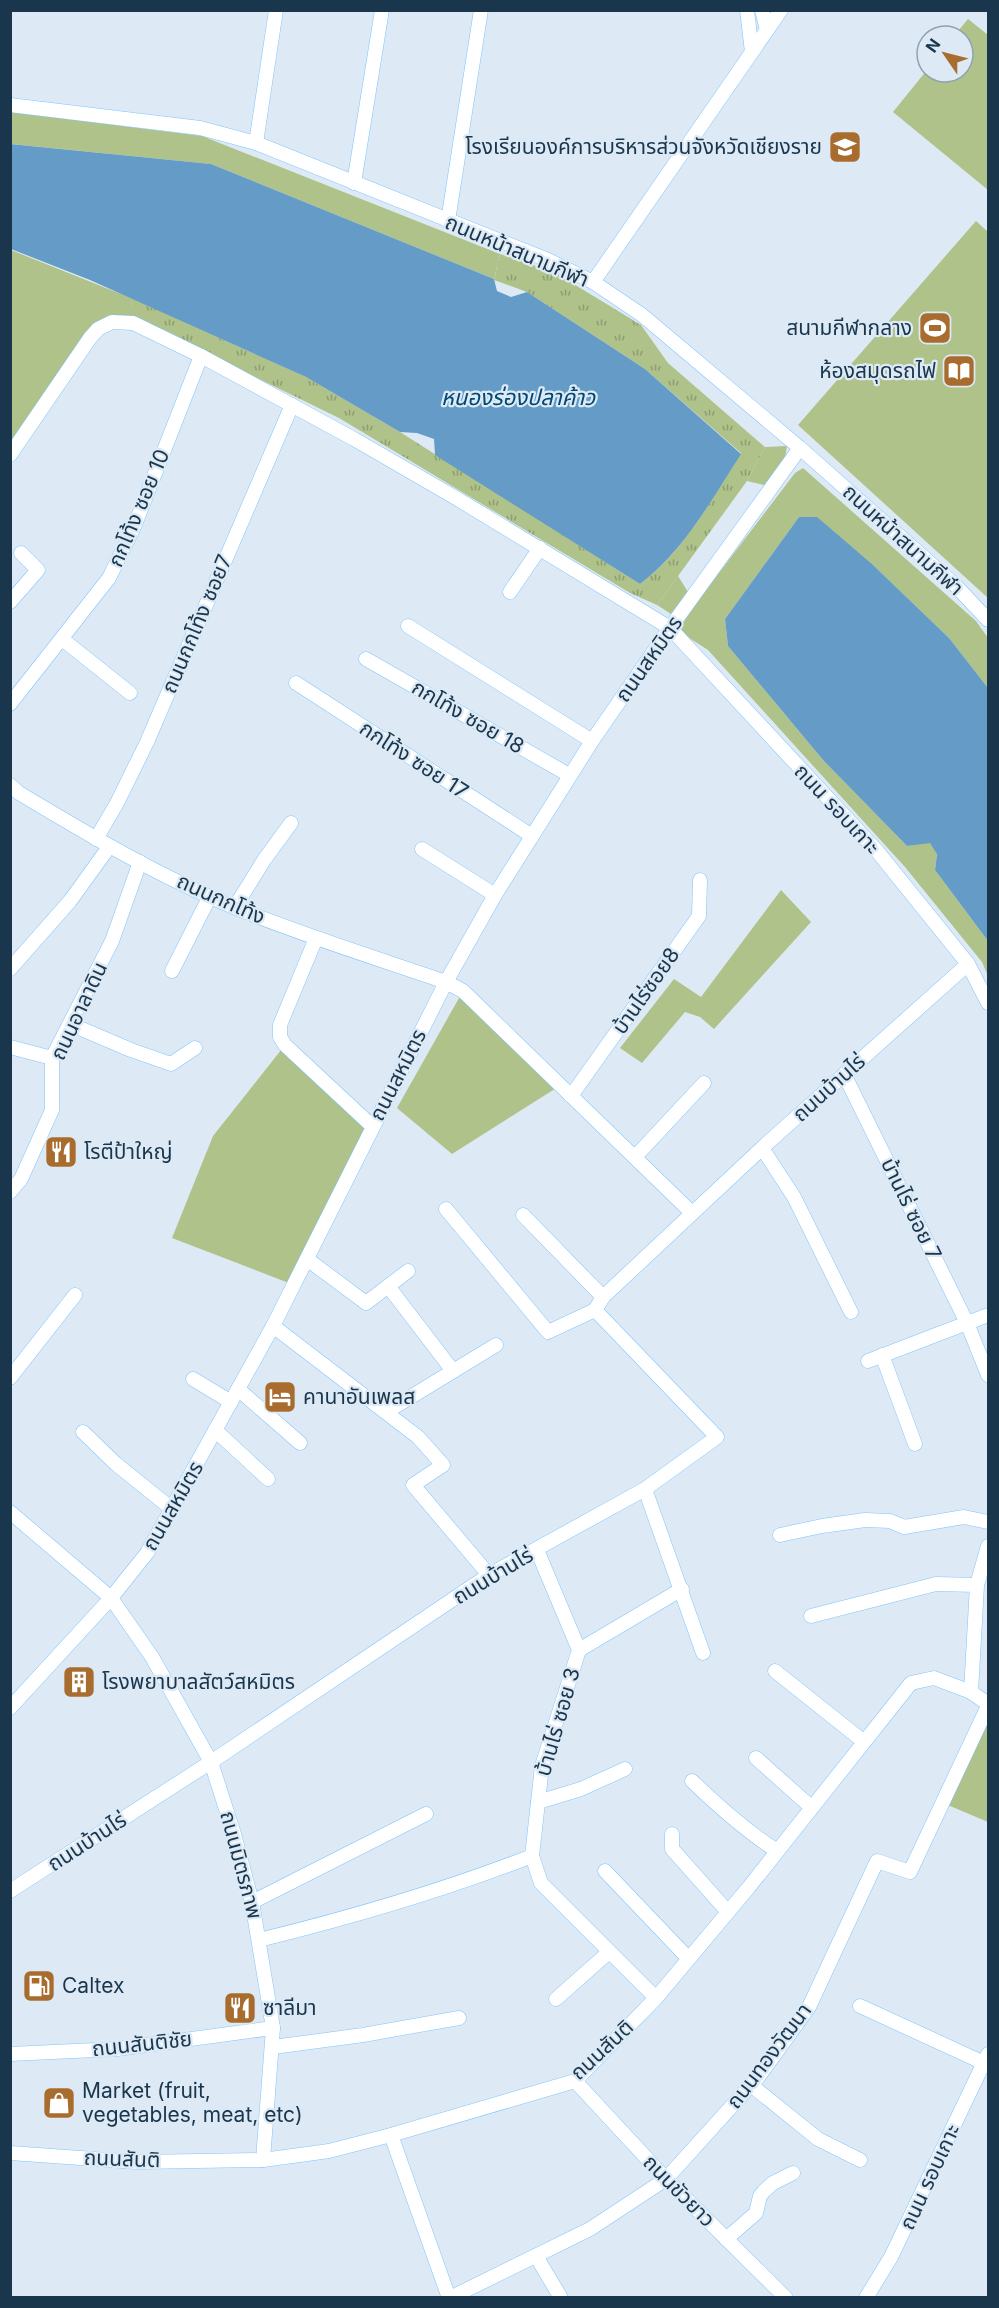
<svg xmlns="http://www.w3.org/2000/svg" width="999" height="2308" font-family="Inter,'Noto Sans Thai',sans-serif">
<defs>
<pattern id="park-tufts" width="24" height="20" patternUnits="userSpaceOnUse" patternTransform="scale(1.5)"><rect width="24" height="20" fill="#aec289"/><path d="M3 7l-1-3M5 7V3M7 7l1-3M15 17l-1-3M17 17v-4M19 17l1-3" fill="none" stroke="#8d9e72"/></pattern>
</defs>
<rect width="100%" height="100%" fill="#ddeaf6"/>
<g fill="#aec289">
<path d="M968 19 988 35V190L893 112 927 70V72H963V36H954Z"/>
<path d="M11 112 202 136 500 254 494 279 211 164 11 144Z"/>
<path d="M976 221 988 232V598L798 425Z"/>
<path d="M11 250 131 298 133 323 95 332 11 455Z"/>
<path d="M787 446 784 464 768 486 747 481 765 447Z"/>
<path d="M803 468 976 621 988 638V688L949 638 872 564 816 517H799L725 619 728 646 823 760 907 846 930 842 937 853 935 870 988 941V976L982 962 905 867 708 650 683 634 680 628 690 611 795 473Z"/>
<path d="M678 576 688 592 671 614 657 605Z"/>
<path d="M781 890 811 922 714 1029 700 1017 685 1012 642 1063 620 1048 674 979 701 997Z"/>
<path d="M463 991 561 1085 452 1154 397 1108Z"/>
<path d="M285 1045 372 1126 294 1285 172 1238 213 1136Z"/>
<path d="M988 1706V1822L943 1803Z"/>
</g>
<path fill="url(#park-tufts)" d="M500 254 554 272 641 325 668 363 765 447 747 481 657 605 630 593 339 418 132 317 131 298 306 377 400 432 640 584C684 551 712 499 741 453L645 369 527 292 494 280Z"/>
<g fill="#649bc7">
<path d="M10 144 211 164 494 279 497 291 511 297 527 292 645 369 741 454C712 499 684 551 640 584L435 455 434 439 417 433 400 432 306 377 90 280 11 249Z"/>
<path d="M799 517H817L872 564 949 638 988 688V941L935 870 937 854 930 843 907 846 823 760 728 646 725 619Z"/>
</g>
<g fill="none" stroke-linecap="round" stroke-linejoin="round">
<g stroke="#7fc5fe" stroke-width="15">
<g id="minor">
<path d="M747 10 752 52"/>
<path d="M762 10 767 30"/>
<path d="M10 105 200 128 256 143 548 260 593 282 642 315 800 448 955 585 988 620"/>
<path d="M256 143 276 10"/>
<path d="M354 183 382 10"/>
<path d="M448 221 481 10"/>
<path d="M593 282 781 10"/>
<path d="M10 455 90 338 98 329 112 322 133 323 201 356 354 439 456 498 670 628 877 851 968 964 988 1003"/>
<path d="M510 592 540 548"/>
<path d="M10 602 38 570 21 553"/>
<path d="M408 626 592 741"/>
<path d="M62 639 130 693"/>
<path d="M366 659 569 775"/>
<path d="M296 683 532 836"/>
<path d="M10 704 109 578 134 527 201 356"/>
<path d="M10 785 19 793C89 835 160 877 236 908 305 936 376 958 446 982L463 991 692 1213"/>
<path d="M96 839 117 803 147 742 292 405"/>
<path d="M422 849 495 895"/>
<path d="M235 907 264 860 291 823"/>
<path d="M316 938 280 1025V1037L285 1045 372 1126"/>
<path d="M10 969 70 901 109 847"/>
<path d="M172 971 210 896"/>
<path d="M70 1024 131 1050 171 1064 195 1048"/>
<path d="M10 1047 52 1058"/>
<path d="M844 1074 967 1323 988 1315"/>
<path d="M571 1096 699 916 700 880"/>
<path d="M762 1148 794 1197 851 1312"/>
<path d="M635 1157 704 1083"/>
<path d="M10 1192 21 1179 52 1110V1058L112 941 140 862"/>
<path d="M446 1209 548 1332 595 1310"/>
<path d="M523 1215 603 1297"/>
<path d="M307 1259 366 1303 408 1271"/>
<path d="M388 1286 453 1371"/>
<path d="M273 1326 418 1437 443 1465 413 1485 489 1575"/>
<path d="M882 1355 915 1444"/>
<path d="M868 1361 967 1323 988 1375"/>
<path d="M10 1378 75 1295"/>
<path d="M193 1379 231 1402"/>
<path d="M238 1389 300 1443"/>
<path d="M386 1412 496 1345"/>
<path d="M215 1430 268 1479"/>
<path d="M83 1432 116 1464 172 1509"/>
<path d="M645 1489 703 1653"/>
<path d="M10 1512 111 1598 152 1657 211 1762 234 1834 252 1902 273 2028 263 2160"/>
<path d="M780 1535 822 1526 865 1520 890 1521 904 1527 964 1517 988 1522"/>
<path d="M988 1546 977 1585 971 1692 988 1704"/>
<path d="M537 1550 579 1650 542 1766 532 1856 541 1883 656 1998"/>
<path d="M811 1616 936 1584 977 1585"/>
<path d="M579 1650 682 1589"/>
<path d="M775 1671 863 1741"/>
<path d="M10 1708 111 1598 147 1553 273 1326 446 982 495 895 592 741 670 628 800 448"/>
<path d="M756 1758 811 1807"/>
<path d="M692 1781C719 1807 746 1831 777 1851"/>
<path d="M538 1802 581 1789 625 1769"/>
<path d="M672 1834V1849L728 1912"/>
<path d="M605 1871 688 1958"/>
<path d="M10 1891 211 1762 489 1575 645 1489 717 1437 595 1310 603 1297 762 1148 968 964"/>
<path d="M252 1902 426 1814"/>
<path d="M259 1940C353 1917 442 1891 532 1856"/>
<path d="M556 1999 609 1952"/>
<path d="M860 2006 984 2063"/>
<path d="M273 2047 363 2035 459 2018"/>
<path d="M10 2054 117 2049 273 2028"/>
<path d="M575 2081 666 2179 786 2298"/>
<path d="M751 2085 818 2139 860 2160"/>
<path d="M391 2135 449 2298"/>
<path d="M10 2153 137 2162 263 2160 329 2151 391 2135 575 2081 656 1998 749 1887 911 1683 934 1678 971 1692"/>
<path d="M726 2239 756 2213 760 2196 764 2191 773 2183 793 2173"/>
<path d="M536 2256 561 2298"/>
<path d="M450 2298 590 2229 666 2179 759 2076 809 2007 877 1861 910 1872 988 1706"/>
<path d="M866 2298 891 2257 988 2054"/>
</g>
</g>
<use href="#minor" stroke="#fff" stroke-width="14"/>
</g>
<defs>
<g id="school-square" transform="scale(1.725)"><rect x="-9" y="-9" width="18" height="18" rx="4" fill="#a86c2e" stroke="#ddeaf6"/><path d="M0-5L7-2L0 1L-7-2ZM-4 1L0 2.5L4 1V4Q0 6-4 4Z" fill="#fff"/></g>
<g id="stadium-square" transform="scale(1.725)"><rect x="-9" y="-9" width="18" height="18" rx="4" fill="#a86c2e" stroke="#ddeaf6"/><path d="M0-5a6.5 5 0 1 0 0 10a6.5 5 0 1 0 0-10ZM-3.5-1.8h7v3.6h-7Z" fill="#fff"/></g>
<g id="library-square" transform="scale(1.725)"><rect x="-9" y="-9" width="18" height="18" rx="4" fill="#a86c2e" stroke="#ddeaf6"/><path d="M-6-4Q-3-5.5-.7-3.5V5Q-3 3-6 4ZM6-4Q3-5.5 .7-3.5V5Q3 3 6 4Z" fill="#fff"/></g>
<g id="restaurant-square" transform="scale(1.725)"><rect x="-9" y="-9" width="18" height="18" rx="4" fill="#a86c2e" stroke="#ddeaf6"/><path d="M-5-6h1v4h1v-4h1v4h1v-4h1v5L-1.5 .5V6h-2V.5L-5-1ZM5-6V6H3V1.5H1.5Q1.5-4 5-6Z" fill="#fff"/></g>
<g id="hotel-square" transform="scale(1.725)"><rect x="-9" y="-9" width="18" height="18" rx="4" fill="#a86c2e" stroke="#ddeaf6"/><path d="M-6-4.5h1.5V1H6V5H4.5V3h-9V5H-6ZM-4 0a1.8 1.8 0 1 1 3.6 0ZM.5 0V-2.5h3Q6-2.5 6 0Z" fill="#fff"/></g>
<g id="building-square" transform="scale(1.725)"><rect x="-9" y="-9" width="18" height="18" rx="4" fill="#a86c2e" stroke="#ddeaf6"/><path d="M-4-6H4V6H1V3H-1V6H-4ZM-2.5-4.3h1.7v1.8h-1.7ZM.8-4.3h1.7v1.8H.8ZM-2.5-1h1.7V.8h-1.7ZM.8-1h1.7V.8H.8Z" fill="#fff"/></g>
<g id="fuel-square" transform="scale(1.725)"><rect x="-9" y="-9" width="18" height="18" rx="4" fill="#a86c2e" stroke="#ddeaf6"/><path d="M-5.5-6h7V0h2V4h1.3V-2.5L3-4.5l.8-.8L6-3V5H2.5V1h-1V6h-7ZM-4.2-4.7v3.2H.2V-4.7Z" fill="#fff"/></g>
<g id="shop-square" transform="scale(1.725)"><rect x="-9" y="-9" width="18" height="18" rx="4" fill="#a86c2e" stroke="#ddeaf6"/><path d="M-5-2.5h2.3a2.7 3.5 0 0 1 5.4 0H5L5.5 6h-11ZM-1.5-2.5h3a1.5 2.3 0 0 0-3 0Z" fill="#fff"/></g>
</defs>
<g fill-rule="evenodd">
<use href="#school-square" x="845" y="147"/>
<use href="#stadium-square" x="935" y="328"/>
<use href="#library-square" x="959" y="371"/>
<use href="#restaurant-square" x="61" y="1152"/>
<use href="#hotel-square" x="280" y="1397"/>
<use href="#building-square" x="79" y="1682"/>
<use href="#fuel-square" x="39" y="1986"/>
<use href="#restaurant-square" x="240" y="2008"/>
<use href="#shop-square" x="59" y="2103"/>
</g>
<g text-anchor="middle" stroke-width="4.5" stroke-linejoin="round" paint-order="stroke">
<g font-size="21" fill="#19364d" stroke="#ddeaf6" text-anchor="start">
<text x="822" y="154" text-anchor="end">โรงเรียนองค์การบริหารส่วนจังหวัดเชียงราย</text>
<text x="912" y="335" text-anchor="end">สนามกีฬากลาง</text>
<text x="936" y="378" text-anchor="end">ห้องสมุดรถไฟ</text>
<text x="84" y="1159">โรตีป้าใหญ่</text>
<text x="303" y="1404">คานาอันเพลส</text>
<text x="102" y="1689">โรงพยาบาลสัตว์สหมิตร</text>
<text x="62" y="1993">Caltex</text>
<text x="263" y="2015">ซาลีมา</text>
<text x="82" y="2098">Market (fruit,<tspan x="82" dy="24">vegetables, meat, etc)</tspan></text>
</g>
<g font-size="21" fill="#19364d" stroke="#ddeaf6">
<text transform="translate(517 251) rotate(23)" y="7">ถนนหน้าสนามกีฬา</text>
<text transform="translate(139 508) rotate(-67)" y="7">กกโท้ง ซอย 10</text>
<text transform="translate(903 540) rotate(42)" y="7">ถนนหน้าสนามกีฬา</text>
<text transform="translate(197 624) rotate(-67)" y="7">ถนนกกโท้ง ซอย7</text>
<text transform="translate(649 659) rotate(-55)" y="7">ถนนสหมิตร</text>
<text transform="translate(468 717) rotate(30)" y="7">กกโท้ง ซอย 18</text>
<text transform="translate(414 760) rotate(33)" y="7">กกโท้ง ซอย 17</text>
<text transform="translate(837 809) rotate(47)" y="7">ถนน รอบเกาะ</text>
<text transform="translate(221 899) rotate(24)" y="7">ถนนกกโท้ง</text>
<text transform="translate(646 991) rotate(-55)" y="7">บ้านไร่ซอย8</text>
<text transform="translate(79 1011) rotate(-65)" y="7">ถนนอาลาดิน</text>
<text transform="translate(398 1075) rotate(-63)" y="7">ถนนสหมิตร</text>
<text transform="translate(829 1088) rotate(-42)" y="7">ถนนบ้านไร่</text>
<text transform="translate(911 1209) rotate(64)" y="7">บ้านไร่ ซอย 7</text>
<text transform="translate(173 1506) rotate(-60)" y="7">ถนนสหมิตร</text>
<text transform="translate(493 1576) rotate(-31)" y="7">ถนนบ้านไร่</text>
<text transform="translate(558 1722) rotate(-74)" y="7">บ้านไร่ ซอย 3</text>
<text transform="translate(87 1842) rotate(-33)" y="7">ถนนบ้านไร่</text>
<text transform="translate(241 1865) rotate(75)" y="7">ถนนมิตรภาพ</text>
<text transform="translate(142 2044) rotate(-6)" y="7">ถนนสันติชัย</text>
<text transform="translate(602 2050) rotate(-43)" y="7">ถนนสันติ</text>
<text transform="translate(769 2056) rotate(-53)" y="7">ถนนทองวัฒนา</text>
<text transform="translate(122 2159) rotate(2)" y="7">ถนนสันติ</text>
<text transform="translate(930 2177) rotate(-65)" y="7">ถนน รอบเกาะ</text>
<text transform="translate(679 2191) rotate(45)" y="7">ถนนขัวยาว</text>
</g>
<g font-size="22" font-style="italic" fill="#014873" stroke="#ddeaf6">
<text x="518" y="405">หนองร่องปลาค้าว</text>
</g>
</g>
<rect width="999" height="2308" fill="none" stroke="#19364d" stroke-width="24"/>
<g transform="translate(945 54) rotate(305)"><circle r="28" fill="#ddeaf6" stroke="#8fa2b2" stroke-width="1.5"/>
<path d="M0-4.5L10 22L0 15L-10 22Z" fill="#a86c2e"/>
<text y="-9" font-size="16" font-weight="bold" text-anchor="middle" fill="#19364d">N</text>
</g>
</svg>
